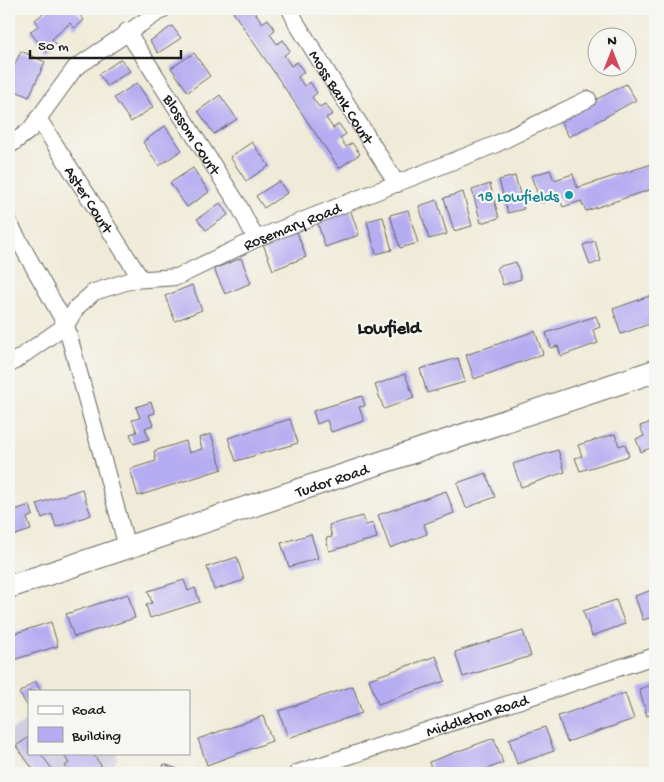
<svg xmlns="http://www.w3.org/2000/svg" width="664" height="782" font-family="'Gochi Hand',sans-serif">
<rect width="100%" height="100%" fill="#f6f6f2"/>
<filter id="ink" filterUnits="userSpaceOnUse"><feTurbulence type="fractalNoise" baseFrequency=".02" numOctaves="2"/><feDisplacementMap in="SourceGraphic" scale="10" xChannelSelector="R" yChannelSelector="G"/><feConvolveMatrix kernelMatrix="1 2 1 2 8 2 1 2 1" color-interpolation-filters="sRGB"/></filter>
<filter id="wash" filterUnits="userSpaceOnUse"><feTurbulence type="fractalNoise" baseFrequency=".0096" numOctaves="4" result="noise"/><feDisplacementMap in="SourceGraphic" scale="20" xChannelSelector="R" yChannelSelector="G"/><feGaussianBlur stdDeviation="1.12" result="paint"/><feColorMatrix in="noise" values="0 0 0 0 0 0 0 0 0 0 0 0 0 0 0 0 0 1.4 0 .05"/><feComposite in="paint" operator="in"/></filter>
<g filter="url(#wash)">
<rect width="100%" height="100%" fill="#f0ebd8"/>
<path fill="#c5c0da" d="M29 719V753H118L112 773H30L9 745V732Z"/>
<g id="blocks">
<g fill="#b6acf1">
<path d="M49 9H75L84 20 75 28 70 23 52 39 56 44 46 52 30 32 39 25 35 20Z"/>
<path d="M231 9H261L255 12 262 23 268 19 275 30 270 34 277 44 283 40 290 51 284 55 291 66 297 62 304 72 298 77 304 86 310 82 317 93 312 97 319 107 325 104 333 114 326 118 333 128 339 124 346 134 340 138 346 147 352 143 360 154 339 168Z"/>
<path d="M172 26 181 38 158 53 150 41Z"/>
<path d="M21 51 45 62 29 97 9 88V77Z"/>
<path d="M194 53 210 76 188 92 171 68Z"/>
<path d="M121 59 130 71 107 86 99 74Z"/>
<path d="M137 83 153 107 131 122 114 98Z"/>
<path d="M626 84 636 100 569 137 559 119Z"/>
<path d="M220 95 237 119 214 134 198 111Z"/>
<path d="M165 126 182 150 159 166 143 142Z"/>
<path d="M252 142 269 166 246 181 230 157Z"/>
<path d="M655 163V188L586 211 581 201 563 207 559 197 541 203 531 176 550 170 554 180 573 174 577 188Z"/>
<path d="M193 168 209 192 187 207 170 183Z"/>
<path d="M515 176 524 209 508 213 499 180Z"/>
<path d="M279 181 287 193 264 208 256 196Z"/>
<path d="M490 184 499 218 481 223 472 190Z"/>
<path d="M463 192 472 226 454 231 444 198Z"/>
<path d="M437 200 447 234 429 239 419 206Z"/>
<path d="M220 203 228 215 206 230 197 219Z"/>
<path d="M350 209 359 235 325 247 317 221Z"/>
<path d="M408 210 418 243 400 248 390 215Z"/>
<path d="M383 217 392 250 376 254 367 221Z"/>
<path d="M297 232 306 257 273 270 263 244Z"/>
<path d="M595 241 601 261 590 265 583 245Z"/>
<path d="M241 258 251 283 225 294 214 269Z"/>
<path d="M516 262 521 279 503 285 497 267Z"/>
<path d="M192 285 202 310 175 321 165 296Z"/>
<path d="M655 294V322L621 334 613 309Z"/>
<path d="M596 316 600 327 593 330 598 343 561 356 558 346 551 348 546 333Z"/>
<path d="M535 331 543 354 474 379 466 355Z"/>
<path d="M458 358 465 382 427 393 420 369Z"/>
<path d="M405 374 414 398 384 409 375 385Z"/>
<path d="M362 396 365 406 359 407 364 421 331 432 327 420 317 424 313 411Z"/>
<path d="M151 402 155 413 149 415 153 425 145 428 149 439 134 444 130 434 137 432 132 420 140 418 136 407Z"/>
<path d="M290 419 298 443 236 461 228 438Z"/>
<path d="M655 421V446L641 452 636 439 644 436 640 426Z"/>
<path d="M211 434 222 469 138 496 130 469 156 461 154 451 186 441 189 453 202 449 199 438Z"/>
<path d="M615 434 619 446 625 444 629 456 580 471 575 458 582 456 578 445Z"/>
<path d="M558 450 565 472 521 487 513 464Z"/>
<path d="M486 473 495 497 466 508 457 483Z"/>
<path d="M82 489 91 515 56 527 52 514 42 518 37 504Z"/>
<path d="M446 491 454 513 424 524 427 534 390 548 378 515Z"/>
<path d="M30 505 33 515 27 518 31 530 9 537V512Z"/>
<path d="M363 516 366 525 373 523 377 538 329 551 326 538 332 537 329 525Z"/>
<path d="M311 534 318 558 289 567 281 543Z"/>
<path d="M237 557 244 580 214 590 207 567Z"/>
<path d="M184 580 188 591 195 588 200 602 150 618 146 605 152 603 148 591Z"/>
<path d="M655 589V616L643 620 635 596Z"/>
<path d="M128 594 135 618 74 637 66 614Z"/>
<path d="M616 600 625 624 592 636 583 611Z"/>
<path d="M51 622 58 646 13 660 9 647V635Z"/>
<path d="M523 631 531 656 463 677 455 652Z"/>
<path d="M436 656 445 681 378 704 369 679Z"/>
<path d="M35 681 41 691H29V708L19 693Z"/>
<path d="M655 684V713L647 716 639 689Z"/>
<path d="M353 686 362 713 288 738 279 711Z"/>
<path d="M625 693 634 719 567 742 558 716Z"/>
<path d="M263 716 272 741 207 765 198 739Z"/>
<path d="M545 727 554 751 517 764 509 739Z"/>
<path d="M29 737V753H40L55 773H36L16 746Z"/>
<path d="M494 738 503 763 476 773H433L429 762Z"/>
<path d="M62 753H92L103 768 102 773H70L65 766 69 763Z"/>
<path d="M164 764 188 773H161Z"/>
</g>
</g>
</g>
<g filter="url(#ink)">
<use href="#blocks" fill-opacity="0" stroke="#66645e" stroke-width="1"/>
<g fill="none" stroke-linecap="round" stroke-linejoin="round">
<g stroke="#66645e" stroke-width="18">
<g id="street">
<path id="s1" d="M290 9 297 24 397 184"/>
<path id="s2" d="M127 31 238 204 256 239"/>
<path id="s3" d="M38 118 141 279"/>
<path d="M9 146 30 130 75 68 163 9"/>
<path d="M9 223 66 325 127 547"/>
<path id="s4" d="M9 365 66 325 77 307 94 292 132 280 177 277 256 239 494 145 588 99"/>
<path id="s5" d="M297 773 655 656"/>
</g>
</g>
<g stroke="#66645e" stroke-width="24">
<g id="secondary">
<path id="s6" d="M9 587 655 371"/>
</g>
</g>
<use href="#street" stroke="#fff" stroke-width="16"/>
<use href="#secondary" stroke="#fff" stroke-width="22"/>
</g>
</g>
<circle fill="#0f9aa8" stroke="#f6f6f2" stroke-width="2" cx="569" cy="195" r="5"/>
<g text-anchor="middle" stroke-width="4.5" stroke-linejoin="round" paint-order="stroke">
<g font-size="16" fill="#1c1c1c" stroke="#f6f6f2">
<text dy="6" stroke="none"><textPath href="#s1" startOffset="102">Moss Bank Court</textPath></text>
<text dy="6" stroke="none"><textPath href="#s2" startOffset="122">Blossom Court</textPath></text>
<text dy="6" stroke="none"><textPath href="#s3" startOffset="96">Aster Court</textPath></text>
<text dy="6" stroke="none"><textPath href="#s4" startOffset="324">Rosemary Road</textPath></text>
<text dy="6" stroke="none"><textPath href="#s6" startOffset="340">Tudor Road</textPath></text>
<text dy="6" stroke="none"><textPath href="#s5" startOffset="189">Middleton Road</textPath></text>
</g>
<g font-size="16" fill="#0d838f" stroke="#f6f6f2" text-anchor="end">
<text x="559" y="201">18 Lowfields</text>
</g>
<g font-size="18" font-weight="bold" fill="#1c1c1c" stroke="#f6f6f2">
<text x="389" y="333">Lowfield</text>
</g>
</g>
<rect width="664" height="782" fill="none" stroke="#f6f6f2" stroke-width="30"/>
<rect x="28" y="690" width="162" height="65" fill="#f6f6f2" stroke="#9f9f9c"/>
<rect x="38" y="706" width="25" height="8" fill="#ffffff" stroke="#9f9f9c"/>
<text x="72" y="714" font-size="15" fill="#1c1c1c">Road</text>
<rect x="38" y="727" width="25" height="15" fill="#b6acf1" stroke="#9f9f9c"/>
<text x="72" y="740" font-size="15" fill="#1c1c1c">Building</text>
<g transform="translate(612 52)"><circle r="24" fill="#f6f6f2" stroke="#9f9f9c"/>
<path d="M0-4L9 19L0 12L-9 19Z" fill="#d1495b"/>
<text y="-8" font-size="14" font-weight="bold" text-anchor="middle" fill="#1c1c1c">N</text>
</g>
<path d="M30 50v8h151v-8" fill="none" stroke="#1c1c1c" stroke-width="2.5"/>
<text x="38" y="50" font-size="15" fill="#1c1c1c" stroke="#f6f6f2" stroke-width="4" paint-order="stroke">50 m</text>
</svg>
